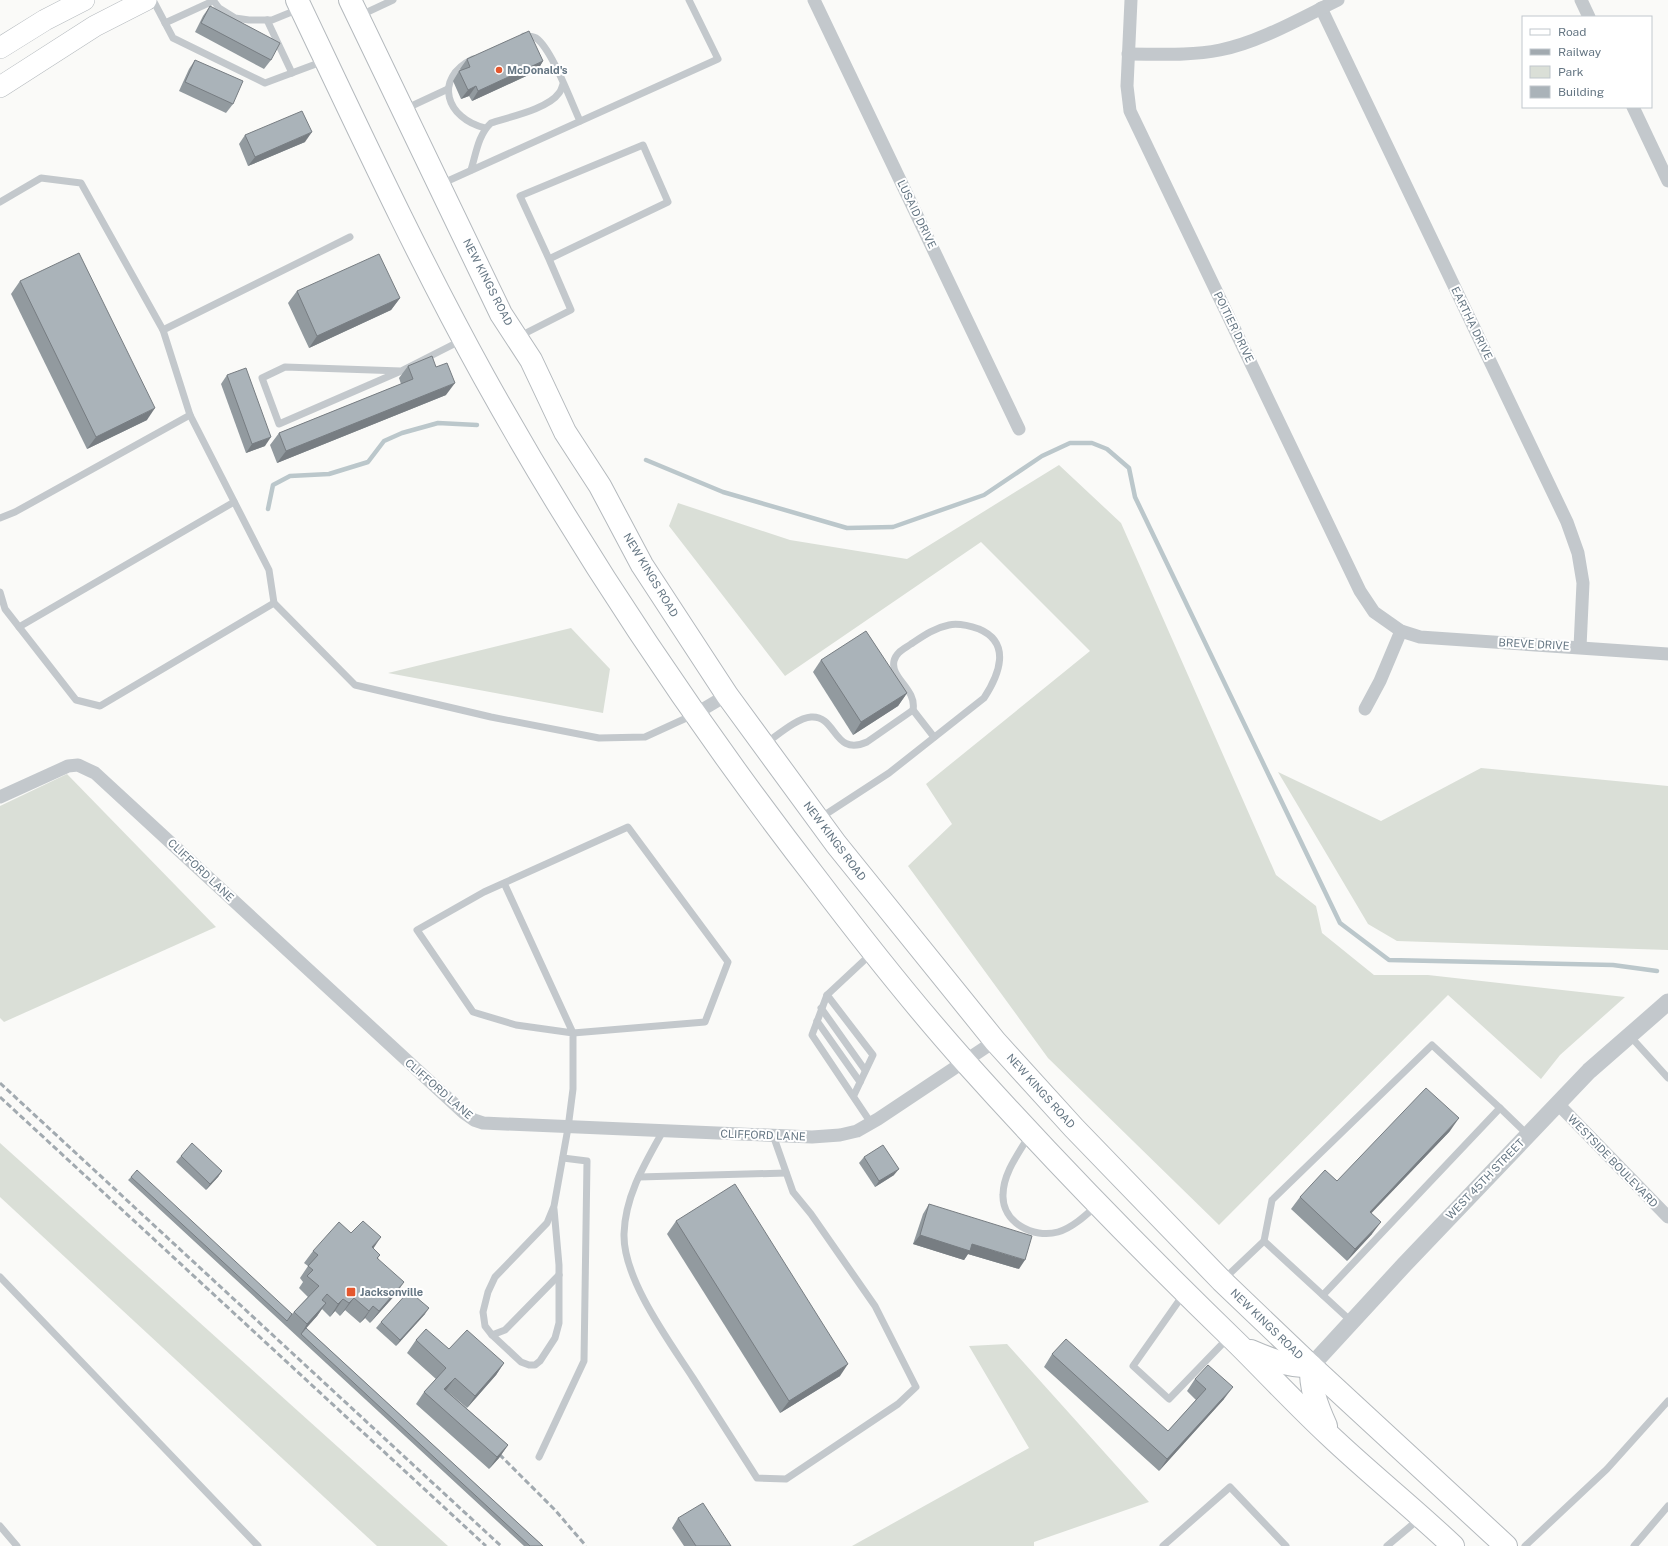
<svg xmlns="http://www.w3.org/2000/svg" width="1668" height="1546" font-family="'Public Sans',sans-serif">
<rect width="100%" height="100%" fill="#fafaf8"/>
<g fill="#dadfd7">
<path d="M1059 465 1121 523 1276 875 1316 906 1322 933 1374 975H1428L1625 997 1560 1055 1541 1079 1448 995 1219 1225 1048 1058 908 866 952 824 926 784 1090 651 981 542 785 676 669 526 678 503 790 540 907 559Z"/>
<path d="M571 628 610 669 603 713 388 673Z"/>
<path d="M1481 768 1668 786V950L1397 941 1368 924 1278 772 1381 821Z"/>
<path d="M67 774 216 927 4 1022 0 1018V806Z"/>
<path d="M0 1143 448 1546H377L0 1197Z"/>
<path d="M1007 1344 1149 1502 1034 1542V1546H852L1029 1448 969 1346Z"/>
</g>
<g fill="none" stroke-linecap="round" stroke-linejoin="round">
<g stroke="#bbc7cb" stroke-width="4.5">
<path d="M646 460 723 492 847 528 893 527 984 495 1042 456 1070 443H1092L1107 449 1129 468 1135 497 1340 923 1389 960 1613 965 1657 971"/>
<path d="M268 509 273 485 290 476 329 474 368 462 384 441 402 433 438 423 477 425"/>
</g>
<g stroke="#b5babe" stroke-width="22">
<g id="primary">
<path d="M0 48 45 20 84 0"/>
<path d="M0 87 95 26 146 0"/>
</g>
</g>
<g stroke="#b4b9bd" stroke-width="24">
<g id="trunk">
<path d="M297 0C357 126 416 254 484 377 582 553 695 722 819 882 866 944 915 1006 967 1064 1054 1161 1145 1254 1239 1345 1269 1375 1298 1406 1329 1435 1369 1473 1413 1508 1453 1546"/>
<path d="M350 0 501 314 531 360 565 432 600 486 642 565 727 695 836 844 995 1041 1074 1128 1222 1281 1311 1366 1506 1546"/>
<path d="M1251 1351C1272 1360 1289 1367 1311 1366"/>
<path d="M1311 1366C1310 1388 1317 1406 1326 1426"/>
</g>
</g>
<g stroke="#c3c8cc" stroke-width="7">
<path d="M153 0 173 38 265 83 324 61"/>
<path d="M213 0 219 8 235 18 249 20H272L299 9"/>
<path d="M361 15 393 0"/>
<path d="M267 20 292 73"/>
<path d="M165 23 213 1"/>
<path d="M524 36C528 36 532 36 536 38 552 49 571 102 580 121"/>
<path d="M473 59C432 79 447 119 485 128"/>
<path d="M405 109 448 89"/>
<path d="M471 170C476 154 478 135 491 123 509 117 548 109 559 93 561 91 562 87 563 84"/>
<path d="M441 184 718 59 689 0"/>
<path d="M0 202 41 178 81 183 163 330 190 415 269 570 274 603 355 685 491 717 599 738 645 737 693 715"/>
<path d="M163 330 350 237"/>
<path d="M518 337 571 310 549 259 668 202 643 145 520 196 549 259"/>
<path d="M401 371 285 367 262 378 279 424 401 371 462 340"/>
<path d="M0 518 15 512 190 415"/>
<path d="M0 592 5 609 76 700 100 706 274 603"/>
<path d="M19 627 234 502"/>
<path d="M913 710 934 737"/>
<path d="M766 743C778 735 797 718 811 717 837 715 833 757 867 742L913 710C917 689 890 678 894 661 896 652 904 649 911 644 923 636 934 628 949 625 958 623 970 626 979 629 1012 643 999 675 984 698L889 773 820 818"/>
<path d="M504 883 573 1033 705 1022 728 962 628 827 504 883 484 892 417 930 473 1012 516 1025 573 1033V1089L568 1128 554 1206 547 1223 495 1277 488 1292 483 1312 485 1326 492 1335 505 1330 559 1275"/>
<path d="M827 995 873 1055 854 1095"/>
<path d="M821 1008 865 1070"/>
<path d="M817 1021 860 1082"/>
<path d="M1630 1036 1668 1078"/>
<path d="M1500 1108 1528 1135"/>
<path d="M871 1123 812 1035 827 995 872 953"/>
<path d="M663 1131C645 1163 625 1196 624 1234 623 1279 669 1341 693 1378 714 1411 735 1444 757 1478L786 1479 898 1404 916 1387 875 1306 811 1214 793 1192 773 1135"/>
<path d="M1029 1136C1018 1154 1003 1174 1003 1195 1002 1222 1033 1239 1058 1232 1072 1228 1085 1216 1096 1206"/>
<path d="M639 1177 786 1173"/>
<path d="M1264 1241 1272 1200 1432 1045 1500 1108 1323 1295"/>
<path d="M0 1277 258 1546"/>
<path d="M1224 1279 1264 1241 1352 1322"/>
<path d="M1183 1295 1133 1366 1169 1399 1228 1338"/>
<path d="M492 1335 521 1362 529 1365H535L540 1361 555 1338 559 1323V1265L554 1209"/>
<path d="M539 1457 584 1361 587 1161 563 1158"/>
<path d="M0 1526 17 1546"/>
<path d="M1163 1546 1230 1487 1286 1546"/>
<path d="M1387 1546 1419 1519"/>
<path d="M1525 1546 1607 1469 1668 1401"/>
<path d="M1634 1546 1668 1506"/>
</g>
<g stroke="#c3c8cc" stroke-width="13">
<path d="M814 0 1019 429"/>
<path d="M1131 0 1127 86 1130 111 1360 591 1374 612 1401 631 1420 637 1668 654"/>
<path d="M1581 0 1589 17"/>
<path d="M1321 8 1567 522 1578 553 1583 583 1580 647"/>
<path d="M1128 54C1159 54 1190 56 1220 50 1258 43 1303 17 1338 0"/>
<path d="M1633 107 1668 181"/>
<path d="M1365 709 1380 681 1401 631"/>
<path d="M695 714 727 695"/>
<path d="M0 797 68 766 78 765 95 773 464 1113 474 1120 483 1123 812 1137 840 1135 857 1131 878 1119 995 1041"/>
<path d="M1558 1104 1668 1217"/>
</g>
<path stroke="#c3c8cc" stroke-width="17" d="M1311 1366 1404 1265 1589 1071 1668 1002"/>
<use href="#primary" stroke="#fff" stroke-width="21"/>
<use href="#trunk" stroke="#fff" stroke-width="22"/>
<g stroke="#a2aab0" stroke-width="3" stroke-dasharray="6 3" stroke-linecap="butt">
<path d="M0 1083 501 1546"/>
<path d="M0 1097 486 1546"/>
<path d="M493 1448 555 1510 586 1546"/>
</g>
</g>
<g fill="#929a9f">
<path d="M210 6 271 60 264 69 195 32 203 16Z"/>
<path d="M467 59 543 61 537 71 472 101 469 96 461 99 453 81 459 71H461L460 69Z"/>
<path d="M195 60 233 104 226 113 179 91 189 69Z"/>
<path d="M245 135 305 142 248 166 239 144Z"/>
<path d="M20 281 147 420 87 449 11 294Z"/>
<path d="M297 291 400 298 391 310 309 348 288 303Z"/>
<path d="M408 366 446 395 277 463 270 445 279 433 401 384 399 378Z"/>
<path d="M227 375 265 446 246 453 221 384Z"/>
<path d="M821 660 907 693 898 706 853 735 813 672Z"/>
<path d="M1450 1131 1371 1213 1372 1234 1347 1261 1291 1209 1300 1197 1337 1181Z"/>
<path d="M181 1156 222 1171 218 1177 206 1190 176 1162Z"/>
<path d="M864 1157 894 1175 875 1187 859 1163Z"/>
<path d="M131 1177 292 1314 308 1297 299 1288 303 1282 300 1278 308 1266 304 1263 313 1251 351 1233 373 1249 380 1255 378 1258 396 1294 370 1323 365 1318 360 1323 345 1310 340 1316 335 1311 330 1317 322 1309 317 1316 306 1328 543 1546H524L128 1180Z"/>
<path d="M929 1204 1019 1269 968 1254 964 1260 913 1244 923 1214Z"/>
<path d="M676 1221 840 1376 780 1413 667 1234Z"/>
<path d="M425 1314 396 1346 376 1328 381 1322Z"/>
<path d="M416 1340 504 1363 496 1375 467 1408 446 1390 508 1445 499 1458 489 1469 416 1404 424 1392 436 1379 407 1353Z"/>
<path d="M1052 1354 1168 1431 1196 1400 1187 1391 1195 1379 1224 1399 1159 1471 1044 1367Z"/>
<path d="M678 1518 731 1546H684L672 1528Z"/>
</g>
<g fill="#777d82">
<path d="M543 61 537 71 472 101 478 91Z"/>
<path d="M476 86 469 96 461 99 468 90Z"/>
<path d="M312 132 305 142 248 166 255 157Z"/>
<path d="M400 298 391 310 309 348 317 336Z"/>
<path d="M455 383 446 395 277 463 286 451Z"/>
<path d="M155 408 147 420 87 449 96 437Z"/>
<path d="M271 437 265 446 246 453 252 444Z"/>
<path d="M907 693 898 706 853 735 861 722Z"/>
<path d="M1459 1118 1450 1131 1361 1224 1370 1212Z"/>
<path d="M899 1169 894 1175 875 1187 879 1181Z"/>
<path d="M222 1171 218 1177 206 1190 210 1184Z"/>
<path d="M1381 1222 1372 1234 1347 1261 1355 1249Z"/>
<path d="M920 1235 972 1244 1025 1260 1019 1269 968 1254 964 1260 913 1244Z"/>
<path d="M381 1237 373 1249 372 1247Z"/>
<path d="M404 1282 396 1294 370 1323 379 1311Z"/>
<path d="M354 1298 345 1310 340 1316 349 1303Z"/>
<path d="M343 1299 335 1311 330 1317 338 1304Z"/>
<path d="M326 1303 317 1316 301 1334 307 1324Z"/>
<path d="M373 1306 365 1318 360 1323 369 1311Z"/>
<path d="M429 1308 425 1314 396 1346 400 1340Z"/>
<path d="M504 1363 496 1375 467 1408 475 1396Z"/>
<path d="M848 1364 840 1376 780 1413 789 1401Z"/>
<path d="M455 1378 446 1390 436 1401 444 1389Z"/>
<path d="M1233 1387 1224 1399 1159 1471 1167 1459Z"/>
<path d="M508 1445 499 1458 489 1469 497 1457Z"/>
</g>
<g fill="#aab3b9" stroke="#777d82">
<path d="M210 6 280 43 271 60 201 23Z"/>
<path d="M529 31 543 61 478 91 476 86 468 90 459 71 470 67 467 59Z"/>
<path d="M195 60 243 81 233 104 185 82Z"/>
<path d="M302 111 312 132 255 157 245 135Z"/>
<path d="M79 253 155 408 96 437 20 281Z"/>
<path d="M379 254 400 298 317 336 297 291Z"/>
<path d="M432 356 436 367 447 363 455 383 286 451 279 433 413 379 408 366Z"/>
<path d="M246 368 271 437 252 444 227 375Z"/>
<path d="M866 631 907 693 861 722 821 660Z"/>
<path d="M1426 1088 1459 1118 1370 1212 1381 1222 1355 1249 1300 1197 1325 1170 1337 1181Z"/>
<path d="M192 1143 222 1171 210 1184 181 1156Z"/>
<path d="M883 1145 899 1169 879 1181 864 1157Z"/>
<path d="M137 1170 292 1314 287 1321 131 1177Z"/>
<path d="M735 1184 848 1364 789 1401 676 1221Z"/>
<path d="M929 1204 1032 1236 1025 1260 972 1244 970 1251 920 1235Z"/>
<path d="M363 1221 381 1237 372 1247 380 1255 377 1258 404 1282 379 1311 373 1306 369 1311 354 1298 349 1303 343 1299 338 1304 327 1294 322 1300 326 1303 307 1324 294 1312 319 1286 307 1276 313 1270 308 1266 318 1255 313 1251 339 1222 351 1233Z"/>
<path d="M409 1291 429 1308 400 1340 381 1322Z"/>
<path d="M306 1328 543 1546H530L301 1334Z"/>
<path d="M426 1329 449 1349 467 1330 504 1363 475 1396 455 1378 444 1389 508 1445 497 1457 424 1392 446 1368 416 1340Z"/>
<path d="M1066 1339 1168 1431 1206 1389 1195 1379 1208 1365 1233 1387 1167 1459 1052 1354Z"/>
<path d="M703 1503 731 1546H696L678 1518Z"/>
</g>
<g fill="#e4572e" stroke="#fff" stroke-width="1.5">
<circle cx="499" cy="70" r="4"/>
<rect x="346" y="1287" width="10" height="10" rx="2"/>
</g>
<g text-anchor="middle" stroke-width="4" stroke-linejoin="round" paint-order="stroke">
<g font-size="11" font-weight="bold" fill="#657683" stroke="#fff" text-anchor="start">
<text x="507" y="74">McDonald's</text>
<text x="360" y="1296">Jacksonville</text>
</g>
<g font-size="11" fill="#657683" stroke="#fff">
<text transform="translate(917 214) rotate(64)" y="4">LUSAID DRIVE</text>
<text transform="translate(488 282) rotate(63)" y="4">NEW KINGS ROAD</text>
<text transform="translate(1472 323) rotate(64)" y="4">EARTHA DRIVE</text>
<text transform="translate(1234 327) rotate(64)" y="4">POITIER DRIVE</text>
<text transform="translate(651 575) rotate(59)" y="4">NEW KINGS ROAD</text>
<text transform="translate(1534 644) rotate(3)" y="4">BREVE DRIVE</text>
<text transform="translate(835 841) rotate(53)" y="4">NEW KINGS ROAD</text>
<text transform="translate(201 870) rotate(43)" y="4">CLIFFORD LANE</text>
<text transform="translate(439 1089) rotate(41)" y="4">CLIFFORD LANE</text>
<text transform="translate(1041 1091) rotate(48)" y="4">NEW KINGS ROAD</text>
<text transform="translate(763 1135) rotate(2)" y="4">CLIFFORD LANE</text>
<text transform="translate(1613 1161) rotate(46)" y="4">WESTSIDE BOULEVARD</text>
<text transform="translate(1485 1179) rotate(-46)" y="4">WEST 45TH STREET</text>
<text transform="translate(1267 1324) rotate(44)" y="4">NEW KINGS ROAD</text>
</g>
</g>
<rect x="1522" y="16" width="130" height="92" fill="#ffffff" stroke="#c1c8cd"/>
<rect x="1530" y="29" width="20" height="6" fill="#ffffff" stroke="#c1c8cd"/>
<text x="1558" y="36" font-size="12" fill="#657683">Road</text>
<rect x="1530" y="49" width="20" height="6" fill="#a2aab0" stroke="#c1c8cd"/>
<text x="1558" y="56" font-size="12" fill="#657683">Railway</text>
<rect x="1530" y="66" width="20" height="12" fill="#dadfd7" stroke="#c1c8cd"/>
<text x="1558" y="76" font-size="12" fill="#657683">Park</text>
<rect x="1530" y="86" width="20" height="12" fill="#aab3b9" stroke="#c1c8cd"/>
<text x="1558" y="96" font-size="12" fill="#657683">Building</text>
</svg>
